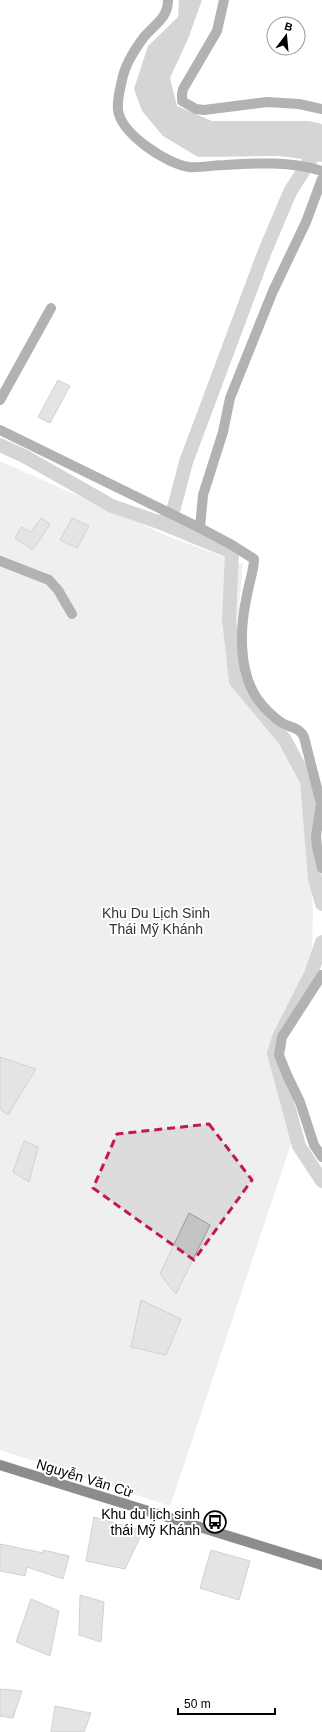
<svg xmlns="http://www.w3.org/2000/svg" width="322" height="1732" font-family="Helvetica,sans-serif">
<rect width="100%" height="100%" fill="#fff"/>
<path fill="#dcdcdc" d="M0 461 170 537 243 564 232 682 299 764 313 909 312 960 269 1048 295 1132 170 1506 0 1450Z"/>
<path fill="#a3a3a3" d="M179 0H202L188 39 170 78 177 106 212 121H309L322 124V162L280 156 198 157 163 136 142 111 134 89 148 46 178 17Z"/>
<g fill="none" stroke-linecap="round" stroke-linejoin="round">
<g stroke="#a3a3a3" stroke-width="14">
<path d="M0 445 24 456 112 506 161 523 174 508 186 462 265 251 290 192 322 141"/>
<path d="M161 523 232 552 229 619 236 681 285 740 307 781 315 879 322 904"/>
<path d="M322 942 311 974 280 1035 274 1053 299 1146 322 1181"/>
</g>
</g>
<g fill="#c4c4c4" stroke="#999">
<path d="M58 380 70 386 50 423 38 417Z"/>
<path d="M41 518 50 524 33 550 15 538 21 527 31 532Z"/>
<path d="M72 518 89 526 77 548 60 540Z"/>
<path d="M0 1057 36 1069 8 1115 0 1109Z"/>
<path d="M24 1141 38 1147 29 1182 13 1172Z"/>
<path d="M189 1213 210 1225 176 1294 160 1274Z"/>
<path d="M141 1300 181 1319 166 1355 131 1347Z"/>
<path d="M94 1517 143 1531 125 1569 86 1561Z"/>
<path d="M0 1544 43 1553V1550L69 1556 63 1579 27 1567 25 1576 0 1571Z"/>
<path d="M211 1550 250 1561 239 1600 200 1588Z"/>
<path d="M80 1595 104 1602 101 1642 79 1635Z"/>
<path d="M31 1599 59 1611 50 1656 16 1642Z"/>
<path d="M0 1689 22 1691 13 1718 0 1716Z"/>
<path d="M55 1706 91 1713 84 1732H51Z"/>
</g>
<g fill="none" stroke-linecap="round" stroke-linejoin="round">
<g stroke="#dbdbdb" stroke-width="11">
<path id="major" d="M0 1465 322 1565"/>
</g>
<g stroke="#555" stroke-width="10">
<path d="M168 0C168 18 155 24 144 37 135 49 125 64 122 80 120 89 117 100 118 110 121 134 167 164 189 167 201 168 213 165 225 165 258 163 291 161 322 171"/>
<path d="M224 0 217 31 183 89 182 94V101L196 109 204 110 267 102 299 104 322 109"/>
<path d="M322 179 306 222 273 291 230 398 223 432 203 495 200 528 232 545 254 559C254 570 249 583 247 595 240 627 238 668 256 697 263 707 272 716 282 723 291 728 299 727 304 737L321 804 316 836 317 847 322 868"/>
<path d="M0 400 51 308"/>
<path d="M0 430 200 528"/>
<path d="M0 561 49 580 58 590 72 614"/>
<path d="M322 975 282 1037 279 1055 287 1075 300 1102 314 1145 322 1157"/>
</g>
<use href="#major" stroke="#000" stroke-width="10"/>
</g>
<path d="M0 0H322V1732H0ZM209 1124 252 1180 194 1260 93 1188 117 1134Z" fill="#fff" fill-opacity=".55" fill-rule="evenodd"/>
<path fill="none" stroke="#c2185b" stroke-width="3" stroke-dasharray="8 5" stroke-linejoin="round" d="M209 1124 252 1180 194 1260 93 1188 117 1134Z"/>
<defs>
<g id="bus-ring" transform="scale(1.15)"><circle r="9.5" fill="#fff" stroke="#000" stroke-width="1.5"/><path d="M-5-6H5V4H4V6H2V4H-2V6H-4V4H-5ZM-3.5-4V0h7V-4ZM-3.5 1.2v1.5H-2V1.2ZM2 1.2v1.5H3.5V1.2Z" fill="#000"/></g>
</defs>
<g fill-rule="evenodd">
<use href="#bus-ring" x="215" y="1522"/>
</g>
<g text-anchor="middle" stroke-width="4" stroke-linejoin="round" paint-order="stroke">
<g font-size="14" fill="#333" stroke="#fff">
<text x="156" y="918">Khu Du Lịch Sinh<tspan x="156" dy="16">Thái Mỹ Khánh</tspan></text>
</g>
<g font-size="14" fill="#000" stroke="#fff">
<text transform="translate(85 1478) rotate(17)" y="5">Nguyễn Văn Cừ</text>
</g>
<g font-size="14" fill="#000" stroke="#fff" text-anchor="end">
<text x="200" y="1519">Khu du lịch sinh<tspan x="200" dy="16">thái Mỹ Khánh</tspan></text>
</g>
</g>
<g transform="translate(286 36) rotate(16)"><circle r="19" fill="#ffffff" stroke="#999999"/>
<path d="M0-3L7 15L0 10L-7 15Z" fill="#000000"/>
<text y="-6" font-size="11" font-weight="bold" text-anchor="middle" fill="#000000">B</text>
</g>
<path d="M178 1708v6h97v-6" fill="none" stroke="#000000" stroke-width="2"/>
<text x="184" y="1708" font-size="12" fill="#000000" stroke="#ffffff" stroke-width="3" paint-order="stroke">50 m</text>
</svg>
